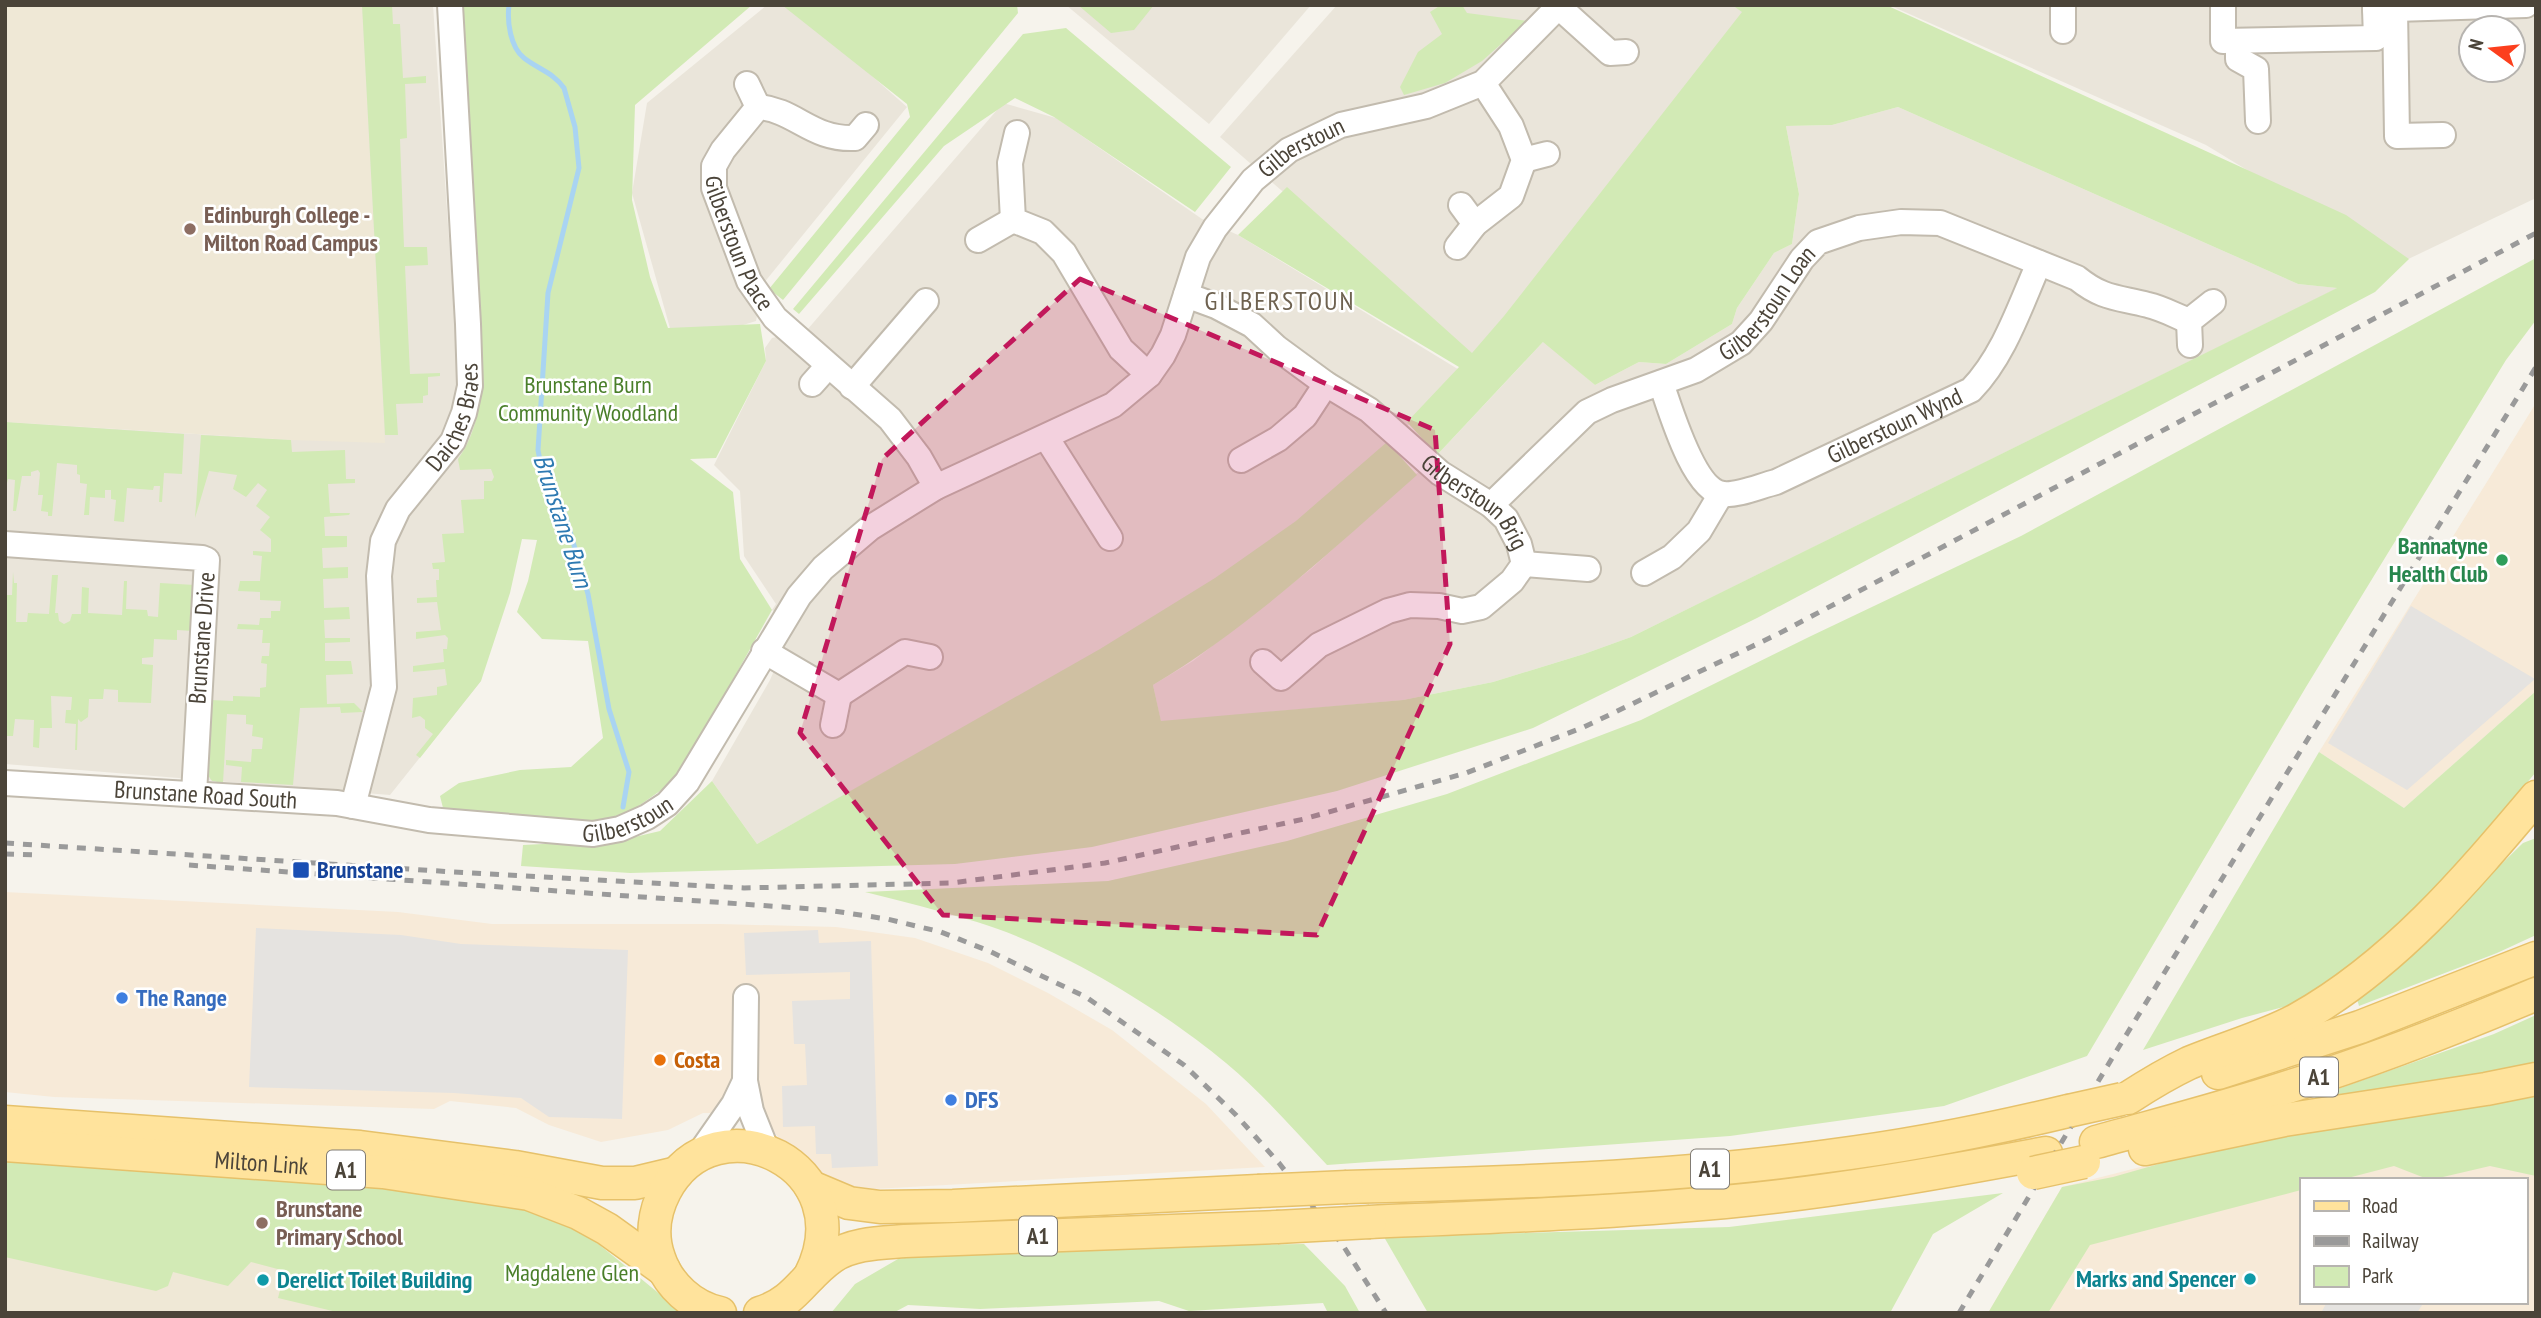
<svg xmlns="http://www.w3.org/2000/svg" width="2541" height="1318" font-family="'PT Sans Narrow',sans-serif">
<rect width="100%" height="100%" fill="#f6f3ec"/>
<g fill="#eae5da" fill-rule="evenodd">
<path d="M362 5H433L459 386 507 436 481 681 390 795 5 764V422L291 440Z"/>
<path d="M767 5H792L907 107 763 284 756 321 675 346 632 193 647 103Z"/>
<path d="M1066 5H1311L1209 124Z"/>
<path d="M1337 5H1732L1745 13 1473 357 1220 137Z"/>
<path d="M1889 5H2536V198L2400 263 2206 145ZM2471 28H2513V70H2471Z"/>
<path d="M1003 103 1056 118 1202 219 1238 235 1461 371 1384 450 1309 516 1197 596 757 844 712 781 770 680 794 624 772 610 776 604 744 556 740 491 714 465 766 361 765 348 772 338 807 330Z"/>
<path d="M1898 107 2298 284 2338 288 1631 637 1584 654 1493 682 1403 700 1161 722 1153 685 1193 661 1311 569 1437 455 1544 341 1595 385 1639 362 1666 364 1732 324 1737 308 1774 253 1792 244 1799 194 1786 126 1832 125Z"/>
</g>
<g fill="#f7ead8" fill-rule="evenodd">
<path d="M2536 403V691L2404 808 2319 752Z"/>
<path d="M5 892 398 912 492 924H720L836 927 915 938 988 963 1048 993 1112 1030 1206 1104 1265 1167 874 1189 839 1184 802 1163 757 1114 703 1113 668 1130 601 1142 549 1125 516 1108 450 1101 434 1109 54 1097 5 1092Z"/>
<path d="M2536 1090V1313H1988L2062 1187 2223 1146ZM2301 1180H2525V1302H2301Z"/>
</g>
<g fill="#efe8d6">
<path d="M5 5H362L385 443 291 440 5 422Z"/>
<path d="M5 1158 504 1204 532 1241V1313H5Z"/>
</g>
<g fill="#d2eab5">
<path d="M362 5H392L393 24H400L403 78 426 76V83L405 84 407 138 400 139 404 247H427L428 265 405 266 410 374 440 373V376L428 377V395L423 396V403L396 404 398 435H385Z"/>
<path d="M458 5H752L635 105 632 200 650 277 668 328 760 324 766 361 716 458 690 459 733 492 740 559 772 610 677 779 623 817 590 825 443 808 440 796 459 783 520 770 571 767 603 738 588 641 542 639 517 612 528 581 537 540 522 539 510 593 481 681 420 758 416 755 433 734 425 728V720L420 716 412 718 413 698 437 695V687L447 685 445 669 413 672V666L444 662 443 649H447L448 638 445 635 416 639V632L441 630 437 602 417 603V598L437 597 436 580H439V569H433L432 563 445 562 442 534 464 533 461 500 484 499V481H492L494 477 491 469 460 470 458 459C475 436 479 409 483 381Z"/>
<path d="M782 5H1017L1018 13 783 300 769 289 910 117 907 104Z"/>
<path d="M1078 5H1154L1134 30 1111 33Z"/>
<path d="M1441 5H1462L1467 13 1527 21 1482 61 1445 83 1404 95 1400 87 1418 52 1442 34 1430 12Z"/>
<path d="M1732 5H1886L2346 215 2409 259 2375 292 1757 618 1533 728 1337 791 1092 847 955 864 630 873 521 866 523 845 622 840 660 831 712 781 757 844 1100 649 1215 578 1296 521 1387 442 1417 475C1333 549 1250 627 1153 685L1161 721 1403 700 1493 682 1584 654 1631 637 2337 288 2298 284 1898 107 1832 125 1786 126 1799 194 1792 244 1774 253 1737 308 1732 324 1666 364 1639 362 1595 385 1543 342 1437 455 1407 422 1459 367 1238 235 1287 187 1472 353 1504 316 1742 12Z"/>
<path d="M1066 28 1231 167 1195 212 1054 117 1015 98 944 146 799 314 793 309 1023 34Z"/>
<path d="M2536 258V320L2506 360 2306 687 2087 1056 1944 1106 1730 1136 1327 1165C1295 1131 1263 1094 1226 1063 1161 1009 1059 947 977 922 940 911 902 901 865 892L1108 881 1287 841 1447 794 1641 720 1811 636 2021 536Z"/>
<path d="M5 422 184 434 182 474 164 473 162 502H159L160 486H154L153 490 127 488 124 522 114 521 116 500 111 499V490H105V498L90 497 89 515H84L87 484 80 483V475L77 474V465L57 463 52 516H48V512L41 511 43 495H38L40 473 38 470 31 472V476H22L16 511H13L15 480 8 479 5 491Z"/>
<path d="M201 435 291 440 292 452 345 450 346 479H355V483L328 484 330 513H350L349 515 324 517 325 536H347V547L322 548 323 568 348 567V578L323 579 324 608 349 607 350 619 324 620 325 638H350V642L325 643V661H351L353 674 326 675 327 704 354 703 363 712 341 713 340 707 300 708 293 785 241 782 242 767 226 765V760L251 762 252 749H262L263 738 252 736 253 725 246 724V715L227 714 223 783 212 781 207 774 210 700 233 701V696L260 697V688L266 687 267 664 261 663 262 656H269L270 643H262L263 630 237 629 238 624 259 625 260 618H271V611H280L281 601 260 600V592L238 591 240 581H260L262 556 253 555V551L271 552V539L260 530 270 517 256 506 267 490 258 483 246 497 233 489 237 475 209 471 195 518Z"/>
<path d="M13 572 14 583H17L16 622H27L28 613 49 614 52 575H58L55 613H58L59 621 64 624 70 621 72 614H81L82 587 89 588 88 613 122 615 124 581H127L126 609 147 610 148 616 158 617 160 583 195 585 193 631 177 630V640L154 639 153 657 142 658V664L153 665 151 703 118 702V690L104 689 103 699H89L88 717 81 722 78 719 77 750H75L76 724 65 723 66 710H71L72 697 51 696 52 728H40L39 748 33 747 34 720 15 719 13 736H5V595H12Z"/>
<path d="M2536 691V772L2431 897 2357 963 2328 980 2298 1003 2242 1018 2143 1050 2319 752 2404 808Z"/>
<path d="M2536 838V935L2497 953 2359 1006 2357 999 2432 932 2523 843Z"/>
<path d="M2536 1015V1065L2321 1103 2315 1097 2494 1034Z"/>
<path d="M2536 1093V1176L2490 1166 2430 1180 2394 1166 2340 1180H2301V1190L2090 1245 2048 1313H1988L2062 1187 2113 1177 2215 1148Z"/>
<path d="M5 1157 421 1189 540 1212 580 1229 683 1313H341L278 1298 285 1271 251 1262 228 1286 173 1272 168 1286 156 1291 5 1257Z"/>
<path d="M2003 1193 1933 1234 1890 1313H1428L1384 1237 1729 1227Z"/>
<path d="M1304 1244 1345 1286 1360 1313H1328L1323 1303 1189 1311 1159 1301 980 1309 908 1305 893 1313H831L855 1284 898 1259 956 1249Z"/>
</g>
<g fill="#e5e3e0">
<path d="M2411 606 2535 679 2407 790 2328 743Z"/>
<path d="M256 928 401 935 461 944 628 950 622 1119 549 1117 521 1098 454 1093 249 1087Z"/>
<path d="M818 930 819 943 871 941 878 1166 832 1168 831 1154H816L815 1126 783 1127 782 1086 807 1085 805 1044H794L792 1001 850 999V972L746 975 744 933Z"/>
<path d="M2327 1302H2424L2417 1313H2321Z"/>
</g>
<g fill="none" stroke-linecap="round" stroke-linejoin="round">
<path stroke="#a9d4f2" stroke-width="5" d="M509 5C507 21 510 47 524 58 538 69 554 73 564 88L575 127 579 168 548 293 538 450 542 471 565 514 588 594 609 709 629 772 623 807"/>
<g stroke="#c2bbae" stroke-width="28">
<g id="minor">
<path d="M2063 5V31"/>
<path d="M2223 5V41L2376 38 2375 9"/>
<path d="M2375 5V9H2395L2397 136 2443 135"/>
<path d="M1559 7 1610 53 1626 52"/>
<path d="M2395 9 2526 5"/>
<path d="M2238 41V59L2256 69 2258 121"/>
<path d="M747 84 758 107"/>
<path id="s1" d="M866 125 855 138C811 140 796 110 758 107L723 150 714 166V188L749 281 775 318 890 419 919 457 936 487"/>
<path d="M1017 133 1010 163 1013 220 1043 232 1064 253 1121 349 1149 375"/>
<path d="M1524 160 1547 154"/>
<path d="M1461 205 1475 224"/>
<path d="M978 240 1013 220"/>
<path d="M1457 247 1475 224 1511 196 1524 160 1511 126 1483 83"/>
<path id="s2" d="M1186 295 1216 306 1252 325 1277 348 1326 384 1369 410 1440 473 1491 505 1506 519 1519 544 1524 564 1512 581 1481 607 1462 611 1439 606 1410 605 1388 611 1319 645 1281 678 1263 662"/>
<path d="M2190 345 2189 321 2213 302"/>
<path id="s3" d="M1661 383C1670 408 1693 490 1723 494 1737 496 1760 486 1776 482L1971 390C2004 356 2020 306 2039 263"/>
<path d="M812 384 828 366"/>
<path d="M852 387 926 301"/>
<path d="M1046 437 1110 538"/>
<path d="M1241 460 1278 439 1305 416 1326 384"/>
<path id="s4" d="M1491 505 1587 412 1612 400 1696 370 1741 343 1761 321 1802 259 1818 242 1859 228 1901 222 1940 223 2077 278C2103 299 2117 297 2148 305 2162 308 2176 316 2189 321"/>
<path d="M5 544 202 558 207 560 194 794"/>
<path d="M1524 564 1588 569"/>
<path d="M1644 573 1672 557 1699 531 1721 494"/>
<path d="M764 651 839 695 905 652 930 657"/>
<path d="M833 725 839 695"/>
<path id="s5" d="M5 783 337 803 429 820 593 834 620 829 647 817 667 804 687 782 799 596 823 568 870 528 936 487 1113 405 1149 375 1163 355 1173 335 1198 257 1215 228 1253 180 1289 150 1341 125 1426 106 1483 83 1560 5"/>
<path id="s6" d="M353 806 384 687 379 576 383 541 398 509 453 441 464 413 470 386 468 324 450 5"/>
<path d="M746 997 745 1081 751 1111 767 1151"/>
<path d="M697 1157 734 1104 745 1081"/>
</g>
</g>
<g stroke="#e6c16a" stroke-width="35">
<g id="major">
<path d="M2218 1073 2360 1027 2536 958"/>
<path d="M2128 1098C2148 1085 2168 1073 2189 1063 2225 1048 2263 1038 2298 1019 2394 965 2465 881 2536 797"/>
<path d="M5 1122 360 1147 515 1167 602 1183H635L677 1173"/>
<path d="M2096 1142C2161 1124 2227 1107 2291 1086 2374 1060 2456 1028 2536 994"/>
<path id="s7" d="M5 1145 383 1172 529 1194 578 1213 607 1229 664 1270"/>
<path d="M2145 1149 2284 1120 2486 1089 2536 1079"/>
<path d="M811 1187 849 1203 880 1207 953 1206 1258 1191"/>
<path d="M1347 1187C1508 1183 1669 1178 1828 1156 1909 1146 1989 1130 2068 1111"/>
<path d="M1370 1222C1488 1217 1607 1213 1725 1202 1833 1192 1939 1173 2046 1153"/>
<path d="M720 1313C692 1307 668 1285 659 1258 651 1236 654 1212 665 1191 716 1095 866 1166 810 1276"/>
<path d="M760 1313C797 1301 803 1277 832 1257 853 1243 880 1243 905 1241L1277 1227"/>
</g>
</g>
<use href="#minor" stroke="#fff" stroke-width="24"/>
<use href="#major" stroke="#ffe39c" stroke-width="32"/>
<g stroke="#9a9a9a" stroke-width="5" stroke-dasharray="9 9" stroke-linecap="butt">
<path d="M5 843 454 872 744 888 951 883 1105 863 1304 819 1466 773 1584 727 1778 634 2536 233"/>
<path d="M5 854 39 855"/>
<path d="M189 865 827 910 887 919 941 932 989 951 1086 997 1184 1065 1236 1115 1279 1163 1344 1247 1386 1313"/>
<path d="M1959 1313 2117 1050 2536 367"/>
</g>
<g stroke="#e6c16a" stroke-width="35" stroke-linecap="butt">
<g id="major-bridge">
<path d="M2068 1111 2122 1099"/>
<path d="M2033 1173 2084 1162"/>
<path d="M1258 1191 1347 1187"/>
<path d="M1277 1227 1370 1222"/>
</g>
</g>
<use href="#major-bridge" stroke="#ffe39c" stroke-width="32"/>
</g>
<path fill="#c2185b" fill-opacity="0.2" stroke="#c2185b" stroke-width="5" stroke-dasharray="14 9" stroke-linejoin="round" d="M1080 279 1435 430 1450 644 1317 935 943 915 800 733 882 459Z"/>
<g fill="#8d6e63" stroke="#fff" stroke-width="2.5">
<circle cx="190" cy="229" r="7"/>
<circle cx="262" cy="1223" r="7"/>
</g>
<circle fill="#2e9e5b" stroke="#fff" stroke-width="2.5" cx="2502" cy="560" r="7"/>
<rect fill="#1a4fb4" stroke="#fff" stroke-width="2.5" x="292" y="861" width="18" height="18" rx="3.5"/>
<g fill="#3f7fe0" stroke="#fff" stroke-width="2.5">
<circle cx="122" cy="998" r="7"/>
<circle cx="951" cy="1100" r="7"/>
</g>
<circle fill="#e8710a" stroke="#fff" stroke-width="2.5" cx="660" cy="1060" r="7"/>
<g fill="#0f9aa8" stroke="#fff" stroke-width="2.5">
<circle cx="2250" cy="1279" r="7"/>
<circle cx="263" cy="1280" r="7"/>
</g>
<g text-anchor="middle" stroke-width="5" stroke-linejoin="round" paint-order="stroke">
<g fill="#fff" stroke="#817c74" stroke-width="2">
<rect x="2300" y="1057.5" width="38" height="39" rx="5"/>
<rect x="1691" y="1149.5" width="38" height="39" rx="5"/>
<rect x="327" y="1150.5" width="38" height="39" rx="5"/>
<rect x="1019" y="1216.5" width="38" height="39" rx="5"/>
</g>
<g font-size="23" font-weight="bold" fill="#4b4439">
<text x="2319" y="1085">A1</text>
<text x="1710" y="1177">A1</text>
<text x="346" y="1178">A1</text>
<text x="1038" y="1244">A1</text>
</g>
<g font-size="24" fill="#4b4439" stroke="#fff">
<text dy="8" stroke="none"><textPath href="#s5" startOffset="1619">Gilberstoun</textPath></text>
<text dy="8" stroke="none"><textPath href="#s1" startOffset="276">Gilberstoun Place</textPath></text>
<text dy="8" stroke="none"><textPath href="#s4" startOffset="350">Gilberstoun Loan</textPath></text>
<text dy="8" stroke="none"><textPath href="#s6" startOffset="415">Daiches Braes</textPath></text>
<text dy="8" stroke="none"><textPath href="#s3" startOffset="317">Gilberstoun Wynd</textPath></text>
<text dy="8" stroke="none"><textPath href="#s2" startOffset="359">Gilberstoun Brig</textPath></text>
<text transform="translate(202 638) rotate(-86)" y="8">Brunstane Drive</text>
<text dy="8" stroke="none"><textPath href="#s5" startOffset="201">Brunstane Road South</textPath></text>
<text dy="8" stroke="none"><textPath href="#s5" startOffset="628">Gilberstoun</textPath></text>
<text dy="8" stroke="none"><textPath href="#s7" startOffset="257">Milton Link</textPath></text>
</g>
<g font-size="24" font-weight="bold" fill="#785e54" stroke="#fff" text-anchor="start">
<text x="204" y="223">Edinburgh College -<tspan x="204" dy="28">Milton Road Campus</tspan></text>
<text x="276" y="1217">Brunstane<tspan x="276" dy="28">Primary School</tspan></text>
</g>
<g font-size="24" fill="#4a7f2a" stroke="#fff">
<text x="588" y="393">Brunstane Burn<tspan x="588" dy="28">Community Woodland</tspan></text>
<text x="572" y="1281">Magdalene Glen</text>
</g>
<g font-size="24" font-weight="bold" fill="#27864d" stroke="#fff" text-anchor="end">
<text x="2488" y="554">Bannatyne<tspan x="2488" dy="28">Health Club</tspan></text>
</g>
<g font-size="24" font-weight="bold" fill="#164399" stroke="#fff" text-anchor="start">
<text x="317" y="878">Brunstane</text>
</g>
<g font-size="24" font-weight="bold" fill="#366cbe" stroke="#fff" text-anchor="start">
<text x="136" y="1006">The Range</text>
<text x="965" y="1108">DFS</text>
</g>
<g font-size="24" font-weight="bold" fill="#c56008" stroke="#fff" text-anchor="start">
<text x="674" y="1068">Costa</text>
</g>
<g font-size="24" font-weight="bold" fill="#0d838f" stroke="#fff" text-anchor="end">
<text x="2236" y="1287">Marks and Spencer</text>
<text x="277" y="1288" text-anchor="start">Derelict Toilet Building</text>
</g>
<g font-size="26" letter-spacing="2" fill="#6e6250" stroke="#fff">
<text x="1280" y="310">GILBERSTOUN</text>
</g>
<g font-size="26" font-style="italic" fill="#2e7ab2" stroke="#fff">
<text transform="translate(563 521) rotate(72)" y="9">Brunstane Burn</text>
</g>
</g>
<rect width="2541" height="1318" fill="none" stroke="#4b4439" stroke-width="14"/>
<rect x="2300" y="1178" width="228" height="126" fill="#ffffff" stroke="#b7b4b0" stroke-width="2"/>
<rect x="2314" y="1201" width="35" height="10" fill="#ffe39c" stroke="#b7b4b0" stroke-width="2"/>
<text x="2362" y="1213" font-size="21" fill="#4b4439">Road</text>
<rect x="2314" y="1236" width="35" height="10" fill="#9a9a9a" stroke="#b7b4b0" stroke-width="2"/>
<text x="2362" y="1248" font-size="21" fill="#4b4439">Railway</text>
<rect x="2314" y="1266" width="35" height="21" fill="#d2eab5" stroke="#b7b4b0" stroke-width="2"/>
<text x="2362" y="1283" font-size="21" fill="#4b4439">Park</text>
<g transform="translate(2492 49) rotate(285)"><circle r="33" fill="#ffffff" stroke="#b7b4b0" stroke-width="2"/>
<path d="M0-5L12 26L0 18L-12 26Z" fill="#fc3f1d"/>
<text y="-10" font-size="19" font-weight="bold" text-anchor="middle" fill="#4b4439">N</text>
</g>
</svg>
